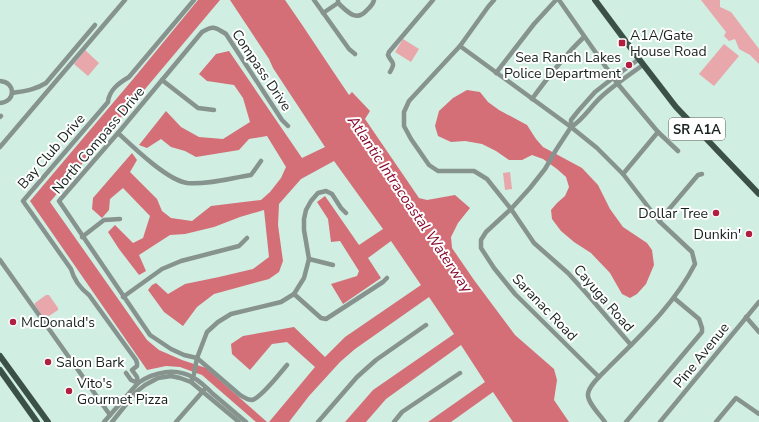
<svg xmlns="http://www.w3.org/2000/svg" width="759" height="422" font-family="'Nunito Sans',sans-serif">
<rect width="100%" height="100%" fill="#d0eee1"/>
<g fill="#e8a7ab">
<path d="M701 0H720V7L731 12 759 49V64L750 55 739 49 735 39 729 41 724 36 726 32Z"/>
<path d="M403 39 419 49 411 62 395 52Z"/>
<path d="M724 44 739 56 714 86 699 74Z"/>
<path d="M85 50 99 63 88 76 74 64Z"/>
<path d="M510 172 512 189 505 190 503 173Z"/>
<path d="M46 295H49L58 308V310L46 318H43L35 305V303Z"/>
</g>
<g fill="#d46f78">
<path d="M198 0H220L50 202 147 340 159 350 182 360 206 368 267 422H256L202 375 180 367 166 366 147 370 30 201 134 78Z"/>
<path d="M230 0H285C307 31 327 63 349 95L352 92 370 111 365 119 419 198 427 200 455 195 470 208 458 223 451 237 452 248 474 280 515 335 554 369 557 380 554 400 569 422H513L493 392 451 422H428L485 382 461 345 386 399 366 422H345L373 390 454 334 429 297 355 349 340 362 309 396 289 422H269L315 367 287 342 272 344 250 370 232 354 231 344 243 336 294 327 325 357 345 337 421 285 391 241 368 258 381 278 343 304 331 284 357 276 359 271 340 241 331 242 328 219 317 202 325 196 359 245 383 229 334 161 301 179 279 204 278 225 283 261 279 272 269 279 214 294 197 307 183 326 164 312 148 290 152 285 156 283 168 294 185 284 219 277 253 269 269 257 264 210 240 217 214 227 185 234 170 235 139 255 146 271 139 275 119 249 108 232 115 225 133 243 143 238 150 216 123 188 110 199 109 210 102 218 92 209 93 198 132 153 137 160 130 172 157 199 162 211 171 218 192 221 211 206 261 200 270 192 281 178 286 167 267 136 249 139 239 150 196 157 185 151 171 147 161 139 147 148 139 145 166 111 181 127 199 137 223 139 250 122 243 98 234 85 207 81 199 74 216 54 229 51 302 158 325 147 273 68 269 59Z"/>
<path d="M467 90 480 92 488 102 499 110 527 125 536 139 543 147 582 168 598 185 610 209 623 227 647 243 652 250 654 265 646 284 637 294 630 298 622 294 610 273 591 253 574 242 561 231 552 219 551 210 557 203 565 196 569 187 566 177 557 169 543 159 532 155 522 160H509L496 151 482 144 465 141 451 142 438 136 435 126 439 111 453 98Z"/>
</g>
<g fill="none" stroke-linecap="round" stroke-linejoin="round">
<g stroke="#87938e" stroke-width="4.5">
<path d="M314 0 349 49 355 54"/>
<path d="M494 0 488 7 460 46 409 101 404 112V126L411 139 429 165 438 171H474L487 179 511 209 534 243 568 273 587 294 631 345"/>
<path d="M559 0 617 83 658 132 678 151"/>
<path d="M338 3C347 11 356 23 367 10 370 7 373 5 374 0"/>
<path d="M323 13 338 3V1"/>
<path d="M460 46 571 127 597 148 623 174 659 221 692 252 695 264C674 305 640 336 608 368 602 374 589 385 588 394 587 402 600 415 605 422"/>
<path d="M390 72C396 61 392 64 388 55L389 52 433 0"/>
<path d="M496 73 534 24 556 0"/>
<path d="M162 80 198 108 214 110"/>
<path d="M0 81C16 82 16 102 0 103"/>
<path d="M12 93C24 91 35 90 46 83L95 25"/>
<path d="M532 99C548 77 564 56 584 37"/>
<path d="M0 117 1 116"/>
<path d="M571 127C583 120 591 106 601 97 614 85 629 75 643 65"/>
<path d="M118 133C133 147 167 180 187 183 207 185 231 178 251 175L261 161"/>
<path d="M0 147 125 0"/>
<path d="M623 174 658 132"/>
<path d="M659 221 698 175 702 174"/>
<path d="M82 237 104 220 120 219"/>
<path d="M309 259 333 265"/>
<path d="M0 260 110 415"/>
<path d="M294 294 321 318 326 319 383 282 387 278"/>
<path d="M123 297 162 269 181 261 239 246 247 238"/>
<path d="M746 317 759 332"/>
<path d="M287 365C280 373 261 398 252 400 247 400 244 397 240 395L197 358 184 355 171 349 150 335 59 201 118 133 202 32C213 25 215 27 226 34L282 120 288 126"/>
<path d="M126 373 131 380 138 383 137 377 132 370 137 366V363L136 360 89 295C80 288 74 280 71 269L23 201 108 102C109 90 119 83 129 77L194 0"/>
<path d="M599 377 515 294 494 268 481 248V240L486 232 511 209 530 188 545 169 556 150 571 127V120L579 110 595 92 613 78 639 59"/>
<path d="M191 382 194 374 197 358 207 332 218 322 231 314 281 302 294 294 304 278 309 259 304 230V219L306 210 311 201 318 193 326 191 332 194 341 208 346 213"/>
<path d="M104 422 138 383C154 372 176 367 194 378 201 382 207 388 213 394 224 403 235 413 246 422"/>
<path d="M112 422 136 392 145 385 158 378 171 376 180 378 191 382 239 422"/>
<path d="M176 422 204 390"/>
<path d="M318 422 357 377 376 360 426 325"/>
<path d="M394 422 402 412 460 373"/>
<path d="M626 422 702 332V328L699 319 674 298"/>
<path d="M660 422 759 302"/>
<path d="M716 422 736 398 759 414"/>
</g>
<g stroke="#3b5148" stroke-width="6">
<path d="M595 0 639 59 676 107 759 194"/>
<path d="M0 356 48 422"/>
<path d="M0 370 37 422"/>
</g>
</g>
<g fill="#b11e3f" stroke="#fff" stroke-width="1.5">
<rect x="618" y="39" width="8" height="8" rx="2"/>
<circle cx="629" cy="65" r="4"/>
<circle cx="716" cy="213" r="4"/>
<circle cx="749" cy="234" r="4"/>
<circle cx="13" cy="322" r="4"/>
<circle cx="48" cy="362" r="4"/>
<circle cx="69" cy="391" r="4"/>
</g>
<g text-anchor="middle" stroke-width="4" stroke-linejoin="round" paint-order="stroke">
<rect fill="#fff" stroke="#5c6461" stroke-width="1" x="669" y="118" width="56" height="22" rx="3"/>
<g font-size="13" font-weight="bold" fill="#16211d">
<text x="697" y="134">SR A1A</text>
</g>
<g font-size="14" fill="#16211d" stroke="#fff" text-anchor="start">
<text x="630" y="40">A1A/Gate<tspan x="630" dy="16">House Road</tspan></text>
<text x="621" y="62" text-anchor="end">Sea Ranch Lakes<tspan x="621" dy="16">Police Department</tspan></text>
<text x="708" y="218" text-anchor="end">Dollar Tree</text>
<text x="741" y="239" text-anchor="end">Dunkin'</text>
<text x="21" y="327">McDonald's</text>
<text x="56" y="367">Salon Bark</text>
<text x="77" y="388">Vito's<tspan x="77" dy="16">Gourmet Pizza</tspan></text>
</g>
<g font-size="14" fill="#16211d" stroke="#fff">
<text transform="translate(262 70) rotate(56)" y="5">Compass Drive</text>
<text transform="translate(98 140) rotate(-50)" y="5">North Compass Drive</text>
<text transform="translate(51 151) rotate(-49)" y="5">Bay Club Drive</text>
<text transform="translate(604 298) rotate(49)" y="5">Cayuga Road</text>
<text transform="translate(545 307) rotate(46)" y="5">Saranac Road</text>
<text transform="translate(701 355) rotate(-51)" y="5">Pine Avenue</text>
</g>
<g font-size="15" font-style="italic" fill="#8a0b2d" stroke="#fff">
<text transform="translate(410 204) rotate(56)" y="5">Atlantic Intracoastal Waterway</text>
</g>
</g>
</svg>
